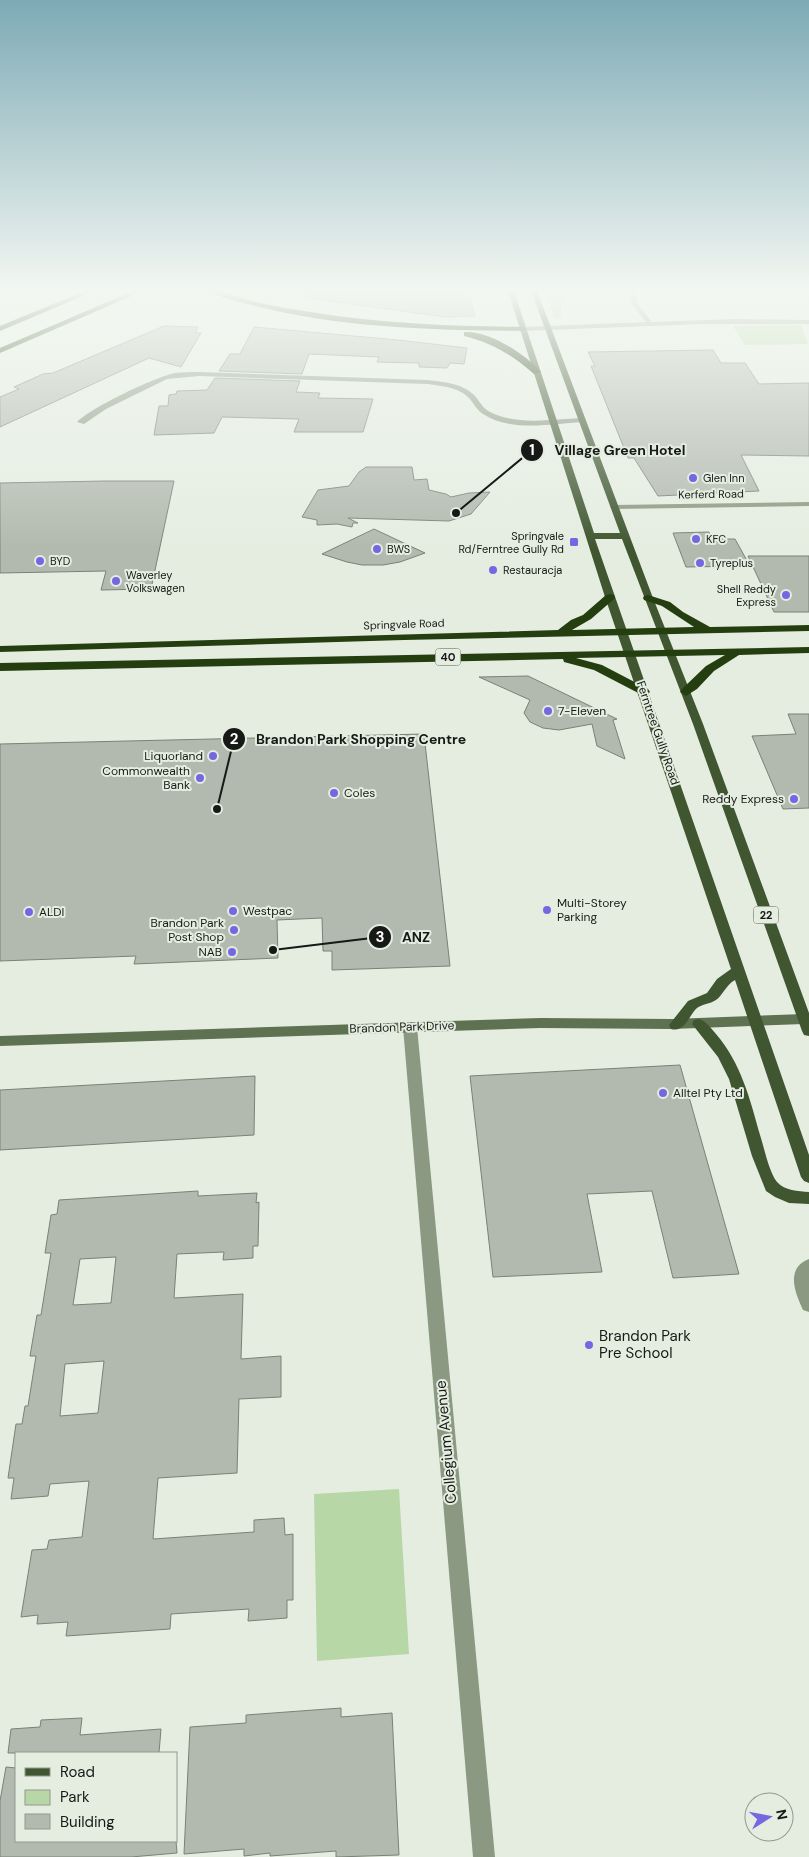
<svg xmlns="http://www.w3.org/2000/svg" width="809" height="1857" font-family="'DM Sans',sans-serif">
<rect width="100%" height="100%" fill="#e5ede1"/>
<g fill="#b8d7a6">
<path d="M545 288H563L561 316 555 319Z"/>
<path d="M801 325 808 344 745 345 733 326Z"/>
<path d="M399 1489 409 1654 317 1661 314 1494Z"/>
</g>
<g fill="#b2b9ae" stroke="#7a8176" fill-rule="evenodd">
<path d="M307 288H467L475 316 446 317 306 298Z"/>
<path d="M164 326 198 327 195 333H201L181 367 149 358 0 427V397L19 389 14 387 43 374 53 373Z"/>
<path d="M254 327 398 340 467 348 464 364 450 363 447 368 419 367V363L377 362 379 357 309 354 302 374 219 371 230 354H240Z"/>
<path d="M713 350 721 363H745L759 384 809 383V456L741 455 759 491 658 496 634 458H628L591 366H595L588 352Z"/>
<path d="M215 378 300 381 296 392 320 393 318 398 373 399 363 432H294L299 419 222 417 214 433 154 435 159 406H168L169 395 176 394 177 391 207 390Z"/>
<path d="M366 467H412L414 480 427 479 429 490 446 494 451 497 469 493 490 492 471 514 449 521 348 518 358 523H353L352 527 337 524 317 525V520L302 517 318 490 349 486 359 472Z"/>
<path d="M105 481H174L151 589 101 590 106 571 0 573V483Z"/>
<path d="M374 529 425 553 400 562 383 565H362L347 562 322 554Z"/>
<path d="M709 532 711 538 716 539H735L750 566 686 567 673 533Z"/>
<path d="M748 556H809V612H774Z"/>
<path d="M528 676 617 719 613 720 625 759 597 746 592 724 559 730 543 728 530 722 524 713 530 700 479 677Z"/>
<path d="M788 714H809V808L783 809 752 736 796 734Z"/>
<path d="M424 734 450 966 332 970V951H323L322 918 277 920 278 958 134 964 136 956 0 961V744Z"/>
<path d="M680 1065 739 1274 673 1278 652 1191 587 1194 602 1272 493 1277 470 1076Z"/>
<path d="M255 1076 254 1135 0 1150V1090Z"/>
<path d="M198 1191V1196L257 1193 256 1203 259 1202 258 1246H253V1258L223 1260 224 1252 177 1254 174 1298 243 1294 241 1359 281 1356V1397L239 1399 237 1473 158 1478 153 1539 254 1532V1520L284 1518 285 1535 293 1534V1600H287V1618L248 1621 249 1609 171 1614 170 1629 66 1636 68 1622 37 1624 38 1615 21 1617 32 1550 47 1549 49 1540 82 1537 89 1481 50 1484 48 1496 11 1499 14 1478H8L16 1424H22L25 1406H28L36 1356H30L37 1315H41L51 1253H45L51 1215 57 1214 59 1200ZM116 1257 111 1303 73 1305 80 1259ZM104 1361 98 1413 60 1416 65 1364Z"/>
<path d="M341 1708V1717L392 1713 399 1855 336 1857V1851L270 1856V1853L244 1856V1849L184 1854 190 1727 246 1723V1715Z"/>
<path d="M82 1718 80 1735 161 1729 159 1753H8L11 1729 40 1727 41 1720Z"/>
<path d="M6 1767 16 1768V1841H176L177 1853 131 1857H0V1801Z"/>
</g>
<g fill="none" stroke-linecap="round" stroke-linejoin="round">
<g fill="#8b9983" fill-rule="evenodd">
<path d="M629 288H635L637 303 652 322 737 319 809 320V324H701L523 331 520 329 523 327 646 322 631 303Z"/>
<path d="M199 372 427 380C443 382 462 383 474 395 480 401 482 408 490 412 517 426 552 419 582 418L586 420 582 422C551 424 510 432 483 414 477 410 474 404 470 399 459 387 442 386 427 384L199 376 167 379 106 409 84 424 77 422C92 407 155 377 175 373 183 372 191 372 199 372Z"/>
<path d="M809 502V506L614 509 610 507 614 505Z"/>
<path d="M410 1022 415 1023 417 1027 495 1857H473L403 1027 405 1023Z"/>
<path d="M809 1259V1312L803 1310C795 1293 785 1268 809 1259Z"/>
</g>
<path fill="#5e7252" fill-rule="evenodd" d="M804 1014 809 1016V1023L804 1024 672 1029 540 1028 0 1046V1036L540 1018 672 1019Z"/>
<g fill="#3f5630" fill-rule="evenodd">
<path d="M507 288H513L594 533H620L530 288H536L653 598 703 724 809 1013V1036L804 1035 802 1031 693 724 622 539H595L809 1155V1183L804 1181 801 1177 735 980C726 985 723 995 716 1000 710 1004 702 1004 697 1008 689 1015 685 1033 671 1029L669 1025 688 1001 707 993 717 979 731 969 605 597Z"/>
<path d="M699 1019C706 1021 711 1028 716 1034 741 1063 750 1099 760 1135 764 1147 769 1172 777 1182 785 1191 798 1191 809 1192V1204L789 1203 775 1197 766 1191 752 1156 729 1079 718 1057 692 1024 694 1020Z"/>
</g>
<g fill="#243e10" fill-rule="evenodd">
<path d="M92 288H102L0 331V326Z"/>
<path d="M140 288H150L0 353V348Z"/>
<path d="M204 288H214C247 302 282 308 317 313 385 324 454 326 523 327L527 329 523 331C432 330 339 328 251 305 236 301 216 297 204 288Z"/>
<path d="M464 332C489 330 525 354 541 372L534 374C512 355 493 343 464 336Z"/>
<path d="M610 594 614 595 615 597 614 599 591 619 572 630 694 627 662 606 644 600 643 598 644 596 648 595 670 602 683 612 710 627 809 625V631L404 640 0 652V646L558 630 571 620 583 615 606 595Z"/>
<path d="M809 647V653L739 655 714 671 697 689 686 696 680 692 682 689 706 666 725 655 576 658 602 665 648 689 650 692 644 696 594 670 564 662 563 659 0 671V663Z"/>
</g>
</g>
<linearGradient id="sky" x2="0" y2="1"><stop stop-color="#7daab6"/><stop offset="0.53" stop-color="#f3f7f2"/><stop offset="1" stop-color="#f3f7f2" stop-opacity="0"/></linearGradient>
<rect width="809" height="548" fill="url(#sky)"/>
<g fill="#7468e2" stroke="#e5ede1" stroke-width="2">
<circle cx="693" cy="478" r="5"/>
<circle cx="696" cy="539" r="5"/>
<rect x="569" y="537" width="10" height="10" rx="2.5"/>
<circle cx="377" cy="549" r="5"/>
<circle cx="40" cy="561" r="5"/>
<circle cx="700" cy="563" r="5"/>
<circle cx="493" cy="570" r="5"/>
<circle cx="116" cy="581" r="5"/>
<circle cx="786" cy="595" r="5"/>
<circle cx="548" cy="711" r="5"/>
<circle cx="213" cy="756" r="5"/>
<circle cx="200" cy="778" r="5"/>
<circle cx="334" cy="793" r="5"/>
<circle cx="794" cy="799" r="5"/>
<circle cx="547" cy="910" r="5"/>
<circle cx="233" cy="911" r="5"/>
<circle cx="29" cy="912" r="5"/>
<circle cx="234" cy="930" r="5"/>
<circle cx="232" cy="952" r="5"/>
<circle cx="663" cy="1093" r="5"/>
<circle cx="589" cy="1345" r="5"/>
</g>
<g text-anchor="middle" stroke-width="4" stroke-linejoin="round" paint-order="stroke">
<g font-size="11" fill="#161915" stroke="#e5ede1" text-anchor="start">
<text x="703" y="482">Glen Inn</text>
<text x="564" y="540" text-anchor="end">Springvale<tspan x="564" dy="13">Rd/Ferntree Gully Rd</tspan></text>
<text x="706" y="543">KFC</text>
<text x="387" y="553">BWS</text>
<text x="50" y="565">BYD</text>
<text x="710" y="567">Tyreplus</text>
<text x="503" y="574">Restauracja</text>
<text x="126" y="579">Waverley<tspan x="126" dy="13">Volkswagen</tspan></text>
<text x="776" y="593" text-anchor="end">Shell Reddy<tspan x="776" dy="13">Express</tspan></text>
</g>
<g font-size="11" fill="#161915" stroke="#e5ede1">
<text transform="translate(711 494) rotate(-1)" y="4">Kerferd Road</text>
<text transform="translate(404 624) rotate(-2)" y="4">Springvale Road</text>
</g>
<g fill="#e5ede1" stroke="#545952" stroke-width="1">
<rect x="435.5" y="648.5" width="25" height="17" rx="4"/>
<rect x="753.5" y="906.5" width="25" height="17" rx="4"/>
</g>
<g font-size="11" font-weight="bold" fill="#161915">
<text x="448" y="661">40</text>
<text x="766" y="919">22</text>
</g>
<g font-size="12" fill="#161915" stroke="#e5ede1" text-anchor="start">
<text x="558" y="715">7-Eleven</text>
<text x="203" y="760" text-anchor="end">Liquorland</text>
<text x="190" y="775" text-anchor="end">Commonwealth<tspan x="190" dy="14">Bank</tspan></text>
<text x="344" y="797">Coles</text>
<text x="784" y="803" text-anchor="end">Reddy Express</text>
<text x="557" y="907">Multi-Storey<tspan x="557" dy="14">Parking</tspan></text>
<text x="243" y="915">Westpac</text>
<text x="39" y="916">ALDI</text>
<text x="224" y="927" text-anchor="end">Brandon Park<tspan x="224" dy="14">Post Shop</tspan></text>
<text x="222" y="956" text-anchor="end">NAB</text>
<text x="673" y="1097">Alltel Pty Ltd</text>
</g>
<g font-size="12" fill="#161915" stroke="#e5ede1">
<text transform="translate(658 733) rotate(71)" y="4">Ferntree Gully Road</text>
<text transform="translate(402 1027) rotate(-2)" y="4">Brandon Park Drive</text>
</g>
<g font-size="15" fill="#161915" stroke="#e5ede1" text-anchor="start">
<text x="599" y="1341">Brandon Park<tspan x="599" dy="17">Pre School</tspan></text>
</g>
<g font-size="15" fill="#161915" stroke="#e5ede1">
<text transform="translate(446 1442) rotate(-95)" y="5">Collegium Avenue</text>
</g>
</g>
<path fill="none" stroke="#161915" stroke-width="2" d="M456 513L532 450M217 809L234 739M273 950L380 937"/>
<g fill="#161915" stroke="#e5ede1" stroke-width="2">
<circle cx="456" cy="513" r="5"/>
<circle cx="217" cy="809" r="5"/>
<circle cx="273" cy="950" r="5"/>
<circle cx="532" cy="450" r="12"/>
<circle cx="234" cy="739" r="12"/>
<circle cx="380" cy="937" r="12"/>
</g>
<g font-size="15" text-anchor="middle" font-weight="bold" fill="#fff">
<text x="532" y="455">1</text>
<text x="234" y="744">2</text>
<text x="380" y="942">3</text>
</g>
<g font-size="14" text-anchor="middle" font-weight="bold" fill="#161915" stroke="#e5ede1" stroke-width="4" stroke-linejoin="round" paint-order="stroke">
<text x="620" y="455">Village Green Hotel</text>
<text x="361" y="744">Brandon Park Shopping Centre</text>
<text x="416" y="942">ANZ</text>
</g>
<rect x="15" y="1752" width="162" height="90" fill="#e5ede1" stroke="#92988f"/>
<rect x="25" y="1768" width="25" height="8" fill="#3f5630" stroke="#92988f"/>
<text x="60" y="1777" font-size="15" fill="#161915">Road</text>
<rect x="25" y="1790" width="25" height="15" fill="#b8d7a6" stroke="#92988f"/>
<text x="60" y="1802" font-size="15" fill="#161915">Park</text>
<rect x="25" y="1814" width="25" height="15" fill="#b2b9ae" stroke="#92988f"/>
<text x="60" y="1827" font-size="15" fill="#161915">Building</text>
<g transform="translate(769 1817) rotate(79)"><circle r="24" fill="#e5ede1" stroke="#92988f"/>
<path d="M0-4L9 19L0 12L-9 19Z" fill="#7468e2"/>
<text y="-8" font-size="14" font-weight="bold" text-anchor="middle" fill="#161915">N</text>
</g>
</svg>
